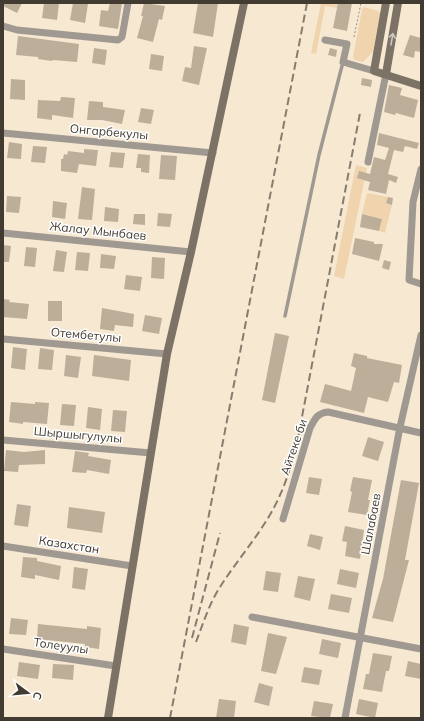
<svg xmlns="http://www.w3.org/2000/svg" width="424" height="721" font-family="Mulish,sans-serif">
<rect width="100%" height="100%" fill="#f7e8d2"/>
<g fill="#efd4ad">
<path d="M321 3H338L337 8 325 6 316 54 311 53Z"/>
<path d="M364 7 378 11 380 13 373 52 363 62 354 60 353 57 362 9Z"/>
<path d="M356 165 367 168 344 279 334 276Z"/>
<path d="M367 193 388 197 386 203 392 205 385 233 379 231 382 219 362 214Z"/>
</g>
<g fill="#bdae9a">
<path d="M3 3H22L17 13 3 6Z"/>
<path d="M44 3H59L57 20 42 18Z"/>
<path d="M73 3 88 4 85 23 70 20Z"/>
<path d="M110 3H122L118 29 99 26 101 10 108 11Z"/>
<path d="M144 3 165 6 162 20 159 19 153 42 137 38 143 16H141Z"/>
<path d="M198 3H218L213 37 193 33Z"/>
<path d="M338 3H352L347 31 333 28Z"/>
<path d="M410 35 421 38V52L415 51 414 58 403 55Z"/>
<path d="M18 36 79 44 77 62 53 60 52 61 38 59V57L16 55Z"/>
<path d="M194 46 207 48 199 85 182 81 185 67 191 68Z"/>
<path d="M94 48 107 50 105 65 92 63Z"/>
<path d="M330 48 337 50 336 57 328 55Z"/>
<path d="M151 54 164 56 162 71 149 69Z"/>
<path d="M362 78 372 80 371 87 361 85Z"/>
<path d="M11 79 25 80V100L10 99Z"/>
<path d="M389 85 402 88 400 95 418 100 414 118 396 113 395 115 384 112Z"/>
<path d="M61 97 75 98 73 118 52 115V120L37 118 38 100 60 101Z"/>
<path d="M89 101 103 102V107L125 110 122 124 102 120H87Z"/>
<path d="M141 108 154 110 151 124 138 122Z"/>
<path d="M379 133 419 143 417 149 405 146 403 152 394 150 388 174 398 177 396 183 389 180 386 194 368 190 370 182 357 178 359 171 370 174 374 157 385 160 389 148 377 145Z"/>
<path d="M9 142 22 144 21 159 7 158Z"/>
<path d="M33 146 47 147 45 163 31 162Z"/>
<path d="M84 149 98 150 96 166 79 164 77 173 61 171V159H63L64 154 67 155 68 151 84 153Z"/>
<path d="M111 152 125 153 123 168 109 167Z"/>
<path d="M138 154 150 155 149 173 141 172V168H136Z"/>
<path d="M161 155 177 156 175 180 159 179Z"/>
<path d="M82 187 95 189 92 220 78 219Z"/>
<path d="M7 196 21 197 19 213 6 212Z"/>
<path d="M388 197 393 198 392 205 386 203Z"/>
<path d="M53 201 67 203 65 219 52 217Z"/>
<path d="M105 207 119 209 118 222 104 221Z"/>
<path d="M158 213 172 214 170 227 157 226Z"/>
<path d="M134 214H145V225L133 224Z"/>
<path d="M362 214 382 219 379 231 360 227Z"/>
<path d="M355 238 374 242V244H383L379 261 352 254Z"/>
<path d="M3 245 11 246 9 262H3Z"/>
<path d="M26 247 37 248 35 267 24 266Z"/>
<path d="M56 250 67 252 64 272 53 271Z"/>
<path d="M77 252 90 253 88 271 75 270Z"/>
<path d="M101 254 116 256 114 269 100 268Z"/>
<path d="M152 257 165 258 164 279 151 278Z"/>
<path d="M384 260 391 262 389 270 382 268Z"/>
<path d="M126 275 142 277 140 291 124 289Z"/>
<path d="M3 299 10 300 9 302 29 304 27 319 3 317Z"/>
<rect x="48" y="301" width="14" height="20"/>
<path d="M102 308 134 314 133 327 115 325 114 331 100 329Z"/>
<path d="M145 315 162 318 159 334 142 331Z"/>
<path d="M275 333 289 336 275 403 262 400Z"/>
<path d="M13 347 27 349 25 370 11 368Z"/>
<path d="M40 348 54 350 52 370 38 369Z"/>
<path d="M354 353 367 356V358L402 365 399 383 394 382 388 402 368 397 364 413 320 402 325 384 351 391 356 368 351 366Z"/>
<path d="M66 355 81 357 78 378 64 376Z"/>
<path d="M94 355 131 360 129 381 92 376Z"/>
<path d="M11 402 35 404V402L49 403 47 424 23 422V424L9 422Z"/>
<path d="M62 404 76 405 74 426 60 425Z"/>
<path d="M88 407 102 409 100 430 86 428Z"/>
<path d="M113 410 127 411 125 432 111 431Z"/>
<path d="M368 437 384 442 378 461 362 456Z"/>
<path d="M6 450 24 452 45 450V464L19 465 18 472 4 471Z"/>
<path d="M75 451 89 453 88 456 111 460 109 474 87 470 86 473 72 472Z"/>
<path d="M309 477 322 479 319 495 306 493Z"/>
<path d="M353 477 372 480 368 500H370L367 515 348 512 352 492 350 491Z"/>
<path d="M401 480 419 483 405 560H409L393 622 372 618 383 579Z"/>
<path d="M17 504 31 506 28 527 14 525Z"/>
<path d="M69 507 105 512 102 533 67 528Z"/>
<path d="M345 526 364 530 360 559 345 556 347 542 342 541Z"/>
<path d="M310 534 323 537 320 550 307 546Z"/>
<path d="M23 557 37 558V561L61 566 59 580 35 575V579L21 577Z"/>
<path d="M74 567 88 569 85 590 72 588Z"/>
<path d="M340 569 359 573 356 588 337 584Z"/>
<path d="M266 571 281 573 278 592 263 590Z"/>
<path d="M298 576 315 579 310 601 294 597Z"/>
<path d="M331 594 352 598 349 613 328 609Z"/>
<path d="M11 618 28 620 26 635 9 634Z"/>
<path d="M38 624 87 629V626L101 628 99 649 85 647V644L37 639Z"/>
<path d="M234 624 249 627 246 645 231 642Z"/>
<path d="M268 633 287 637 276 674 261 671Z"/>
<path d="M322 639 341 643 338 658 319 654Z"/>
<path d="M373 653 392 656 389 671H386L382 692 363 689 366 674H369Z"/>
<path d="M408 661 421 664V679L405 676Z"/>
<path d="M19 662 40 665 38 679 17 676Z"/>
<path d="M53 664 74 665 73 680 52 678Z"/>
<path d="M304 667 322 670 319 685 301 682Z"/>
<path d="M259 683 273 687 269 706 254 702Z"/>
<path d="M219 699 236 701 234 718H216Z"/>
<path d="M359 699 378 703 375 718 356 714Z"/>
<path d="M314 701 333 704 330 718 311 716Z"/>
</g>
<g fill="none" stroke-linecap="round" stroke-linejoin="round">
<path stroke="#998e7f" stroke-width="1" stroke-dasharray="2 2" stroke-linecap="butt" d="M354 37 361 3"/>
<path stroke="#a09991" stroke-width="3.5" d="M285 316 319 155 343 62"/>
<g stroke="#a09991" stroke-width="7">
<path d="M3 26 17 30 118 40 122 37 128 3"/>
<path d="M325 40 347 44 343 62 374 71"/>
<path d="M3 133 213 153"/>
<path d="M368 162 386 74"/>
<path d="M421 169 413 202 409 280 421 284"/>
<path d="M3 233 191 252"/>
<path d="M3 339 167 354"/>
<path d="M3 440 151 453"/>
<path d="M283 519 310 428C315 419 317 413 328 412L421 433"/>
<path d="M3 546 132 566"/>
<path d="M252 617 421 649"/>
<path d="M3 649 116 666"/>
<path d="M345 718 400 427 421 335"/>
</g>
<g stroke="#7c7366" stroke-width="8">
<path d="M386 3 374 71 421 86"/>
<path d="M386 74 398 3"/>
<path d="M108 718 167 354 191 252 244 3"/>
</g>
<g stroke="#867d6f" stroke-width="2" stroke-dasharray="8 4" stroke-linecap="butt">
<path d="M192 638 220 533"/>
<path d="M196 642C203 624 209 604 220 587 239 557 266 528 280 495 288 478 292 460 297 443L360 113"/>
<path d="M170 718 307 3"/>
</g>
</g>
<defs><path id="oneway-shaft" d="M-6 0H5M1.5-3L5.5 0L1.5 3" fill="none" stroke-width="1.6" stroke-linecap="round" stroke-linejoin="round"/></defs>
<use stroke="#cbc7c2" href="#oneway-shaft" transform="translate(392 39) rotate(-80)"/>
<g text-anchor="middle" stroke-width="3" stroke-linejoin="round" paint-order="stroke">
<g font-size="12" fill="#413b32" stroke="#fff">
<text transform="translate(109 132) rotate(5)" y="4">Онгарбекулы</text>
<text transform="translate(98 231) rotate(6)" y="4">Жалау Мынбаев</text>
<text transform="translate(86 335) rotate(5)" y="4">Отембетулы</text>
<text transform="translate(78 435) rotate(5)" y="4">Шыршыгулулы</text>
<text transform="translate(294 447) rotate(-71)" y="4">Айтеке би</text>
<text transform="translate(371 524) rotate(-79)" y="4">Шалабаев</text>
<text transform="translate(69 545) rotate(9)" y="4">Казахстан</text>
<text transform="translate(61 646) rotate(8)" y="4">Толеуулы</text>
</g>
</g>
<rect width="424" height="721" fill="none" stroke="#413b32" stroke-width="8"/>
<g transform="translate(28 693) rotate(106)" stroke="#ffffff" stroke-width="3" paint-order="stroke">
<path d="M0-3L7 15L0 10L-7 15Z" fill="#413b32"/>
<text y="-6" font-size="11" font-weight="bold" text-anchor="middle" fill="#413b32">С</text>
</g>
</svg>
